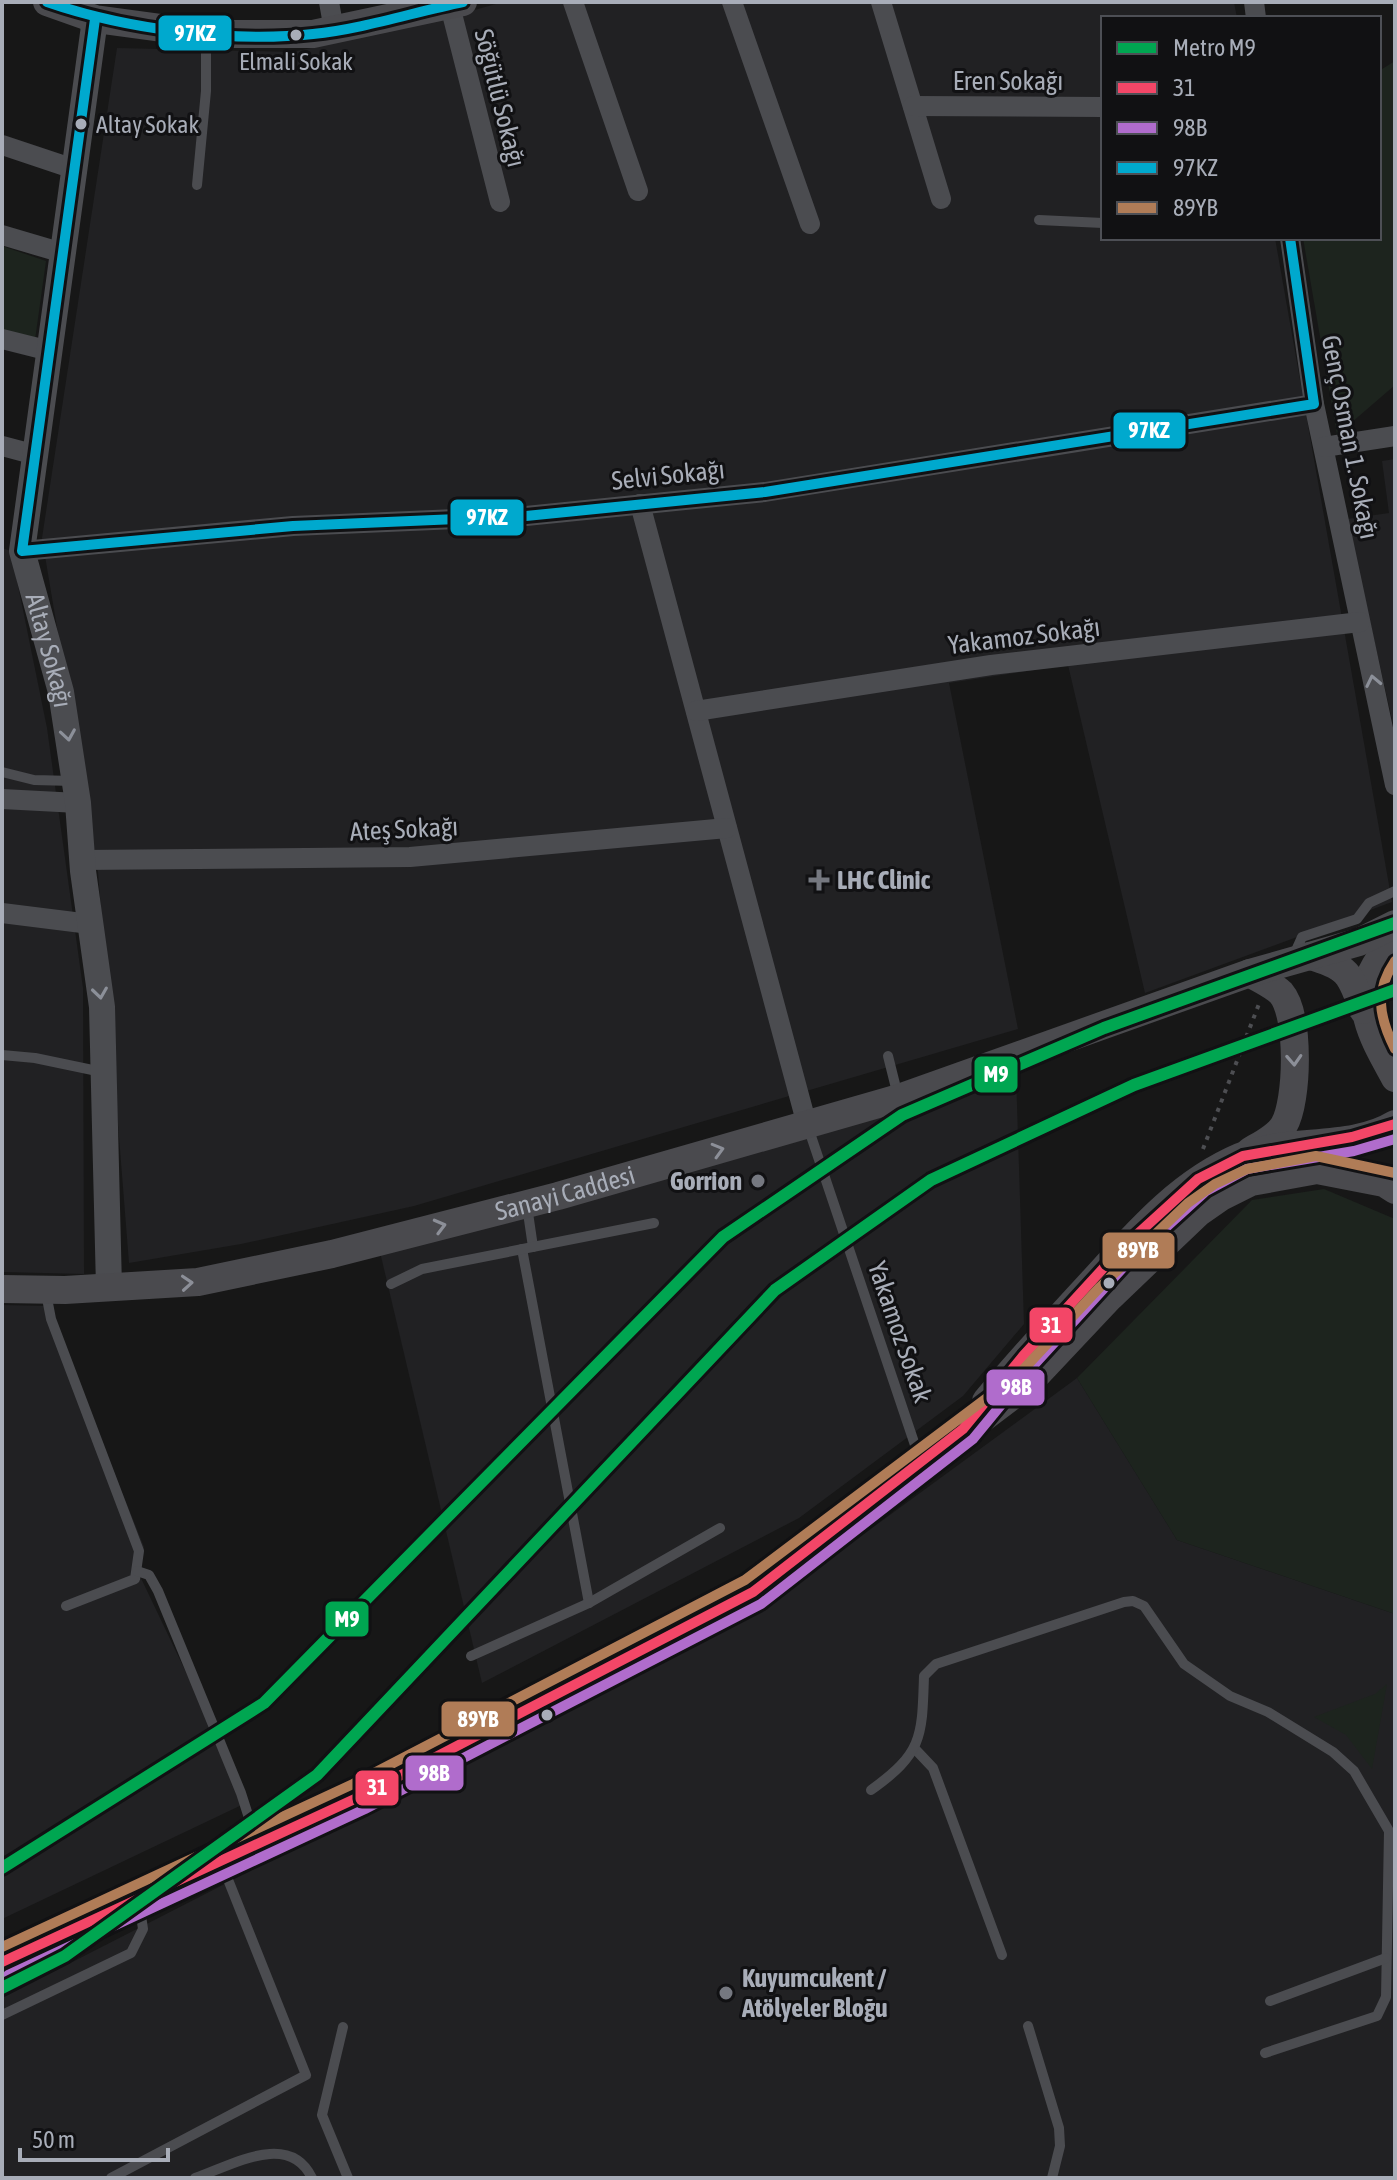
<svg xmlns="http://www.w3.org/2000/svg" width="1397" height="2180" font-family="'Asap Condensed',sans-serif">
<rect width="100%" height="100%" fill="#171717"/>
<g fill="#212123">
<path d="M503 2H1234L1237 18H1103V238H1275L1392 902 1145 993 1068 665 949 683 1018 1029 414 1206 241 1244 129 1263 98 872 42 538 117 48 293 52 435 21Z"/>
<path d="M1395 459V733L1347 519 1389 513 1382 461Z"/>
<path d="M2 548 11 551 47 728 83 988 84 1274 2 1272Z"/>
<path d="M1016 1074 1024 1324 963 1396 799 1518 482 1683 380 1252Z"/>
<path d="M2 1305 48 1306 144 1547 138 1572 248 1802 2 1919Z"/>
<path d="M1077 1378 1177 1540 1395 1614V2178H2V1998L760 1610Z"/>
</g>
<g fill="#1d241e">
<path d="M1395 61V385L1337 435 1303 238H1379V71Z"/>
<path d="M2 246 46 261 35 340 2 332Z"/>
<path d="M1324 1189 1395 1219V1614L1177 1540 1077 1378 1252 1200Z"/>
<path d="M1387 1684 1372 1769 1346 1735 1314 1717 1375 1694Z"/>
</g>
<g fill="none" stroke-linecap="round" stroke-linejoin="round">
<path stroke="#4d4e52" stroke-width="4" stroke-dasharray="4 6" stroke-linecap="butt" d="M1203 1149 1259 1004"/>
<g stroke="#4b4c50" stroke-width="10">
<path d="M197 185 206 91V35"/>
<path d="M1039 220 1103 223"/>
<path d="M2 772 34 780 73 781"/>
<path d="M1294 955 1302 937 1357 919 1369 903 1395 891"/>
<path d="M2 1055 35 1058 102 1072"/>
<path d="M888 1056 898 1096"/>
<path d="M808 1127 920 1460"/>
<path d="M527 1206 533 1247"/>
<path d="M522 1249 589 1603"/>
<path d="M391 1284 422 1269 654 1223"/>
<path d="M46 1293 51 1319 139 1551 135 1579 66 1606"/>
<path d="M137 1571 149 1575 158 1591 241 1793 257 1843"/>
<path d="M471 1656 589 1603 720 1528"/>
<path d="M916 1750 933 1768 1002 1955"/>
<path d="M871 1790C923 1753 922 1737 924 1676L936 1664 1124 1602 1133 1601 1144 1606 1184 1664 1230 1696 1268 1712 1333 1752 1354 1771 1389 1831 1386 1997 1377 2016 1265 2053"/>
<path d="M1270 2001 1386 1958"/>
<path d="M2 2015 131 1953 143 1929 139 1902"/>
<path d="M1028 2026 1059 2128 1060 2146 1052 2178"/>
<path d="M343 2027 322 2115 348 2178"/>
<path d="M111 2178 306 2075 221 1862"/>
<path d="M195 2178C231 2166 289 2130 312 2178"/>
</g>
<g stroke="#4b4c50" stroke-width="20">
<path d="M329 2 334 30"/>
<path d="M449 2 500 202"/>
<path d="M573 2 638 191"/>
<path d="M732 2 810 224"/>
<path d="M881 2 941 199"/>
<path d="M1254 2 1256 18"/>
<path d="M913 106 1103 107"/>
<path d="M2 145 77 170"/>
<path d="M2 235 63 253"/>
<path d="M1290 238 1314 404 1395 785"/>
<path d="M2 339 50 351"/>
<path d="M2 446 36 455"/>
<path d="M1324 447 1395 436"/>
<path d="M640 504 807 1125"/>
<path d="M22 551 293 526 526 516 765 492 1314 404"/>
<path d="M696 711 991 665 1360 622"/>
<path d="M2 799 78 803"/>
<path d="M82 860 410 857 727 828"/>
<path d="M2 913 90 924"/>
</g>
<path stroke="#4b4c50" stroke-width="26" id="s1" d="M95 19 22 551 61 692 78 803 83 871 102 1007 109 1287"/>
<g stroke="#4a4a4e" stroke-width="28">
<path d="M47 2 95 19 206 34H313L463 2"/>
<path d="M1395 941C1386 947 1381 957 1375 966 1351 1005 1376 1043 1395 1078"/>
<path d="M1310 956C1347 966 1351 974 1363 1010"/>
<path d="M1250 973C1259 979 1273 985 1281 993 1300 1015 1298 1101 1284 1125 1277 1137 1262 1144 1250 1151"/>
<path id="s2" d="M2 1289 65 1290 198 1282 332 1254 558 1196 899 1098 1250 973 1359 942 1395 924"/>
<path d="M986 1401C1020 1360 1056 1321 1092 1282 1136 1234 1179 1183 1240 1157 1287 1137 1351 1151 1395 1124"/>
<path d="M2 1962 359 1797 753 1592 1029 1383 1110 1297 1198 1213 1221 1197 1251 1182 1317 1170 1384 1183 1395 1190"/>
</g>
<g stroke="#111113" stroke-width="16">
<path id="bus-1" d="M2 1962 359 1797 753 1592 963 1429 1023 1356 1120 1250 1198 1179 1243 1156 1352 1137 1395 1124"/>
</g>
<g stroke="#111113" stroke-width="16">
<path id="bus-2" d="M8 1975 365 1809 761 1604 973 1439 1034 1365 1130 1260 1206 1191 1247 1169 1354 1151 1395 1139"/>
</g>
<g stroke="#111113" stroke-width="16">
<g id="bus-3">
<path d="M47 2C125 29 231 43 313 34 363 29 414 12 463 2"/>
<path d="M95 19 22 551 293 526 526 516 765 492 1314 404 1290 238"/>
</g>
</g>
<g stroke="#111113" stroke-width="16">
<g id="bus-4">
<path d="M1395 961C1374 992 1379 1017 1395 1049"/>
<path d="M2 1947 353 1784 745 1580 1020 1373 1100 1287 1188 1203 1215 1184 1247 1169 1316 1156 1395 1173"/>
</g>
</g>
<use href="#bus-1" stroke="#f34667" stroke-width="10"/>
<use href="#bus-2" stroke="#b06ccc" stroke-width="10"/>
<use href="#bus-3" stroke="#00a9ce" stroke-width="10"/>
<use href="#bus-4" stroke="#b07c57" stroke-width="10"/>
<g stroke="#111113" stroke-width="18">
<g id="metro-1">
<path d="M2 1868 264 1703 723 1237 902 1115 1104 1028 1395 923"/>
<path d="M2 1988 65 1956 317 1775 775 1290 931 1180 1134 1085 1395 990"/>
</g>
</g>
<use href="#metro-1" stroke="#00a651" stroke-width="12"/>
</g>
<defs><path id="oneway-chevron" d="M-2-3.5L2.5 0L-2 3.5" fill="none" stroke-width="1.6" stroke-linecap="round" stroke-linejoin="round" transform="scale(2)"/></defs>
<g stroke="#8c9099">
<use href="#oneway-chevron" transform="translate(1373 681) rotate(-102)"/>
<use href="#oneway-chevron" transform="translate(68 735) rotate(81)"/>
<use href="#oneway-chevron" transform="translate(100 993) rotate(82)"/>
</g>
<g stroke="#8c8f98">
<use href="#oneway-chevron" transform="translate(1294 1060) rotate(87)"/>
<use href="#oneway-chevron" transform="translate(718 1150) rotate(-16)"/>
<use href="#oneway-chevron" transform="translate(440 1226) rotate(-15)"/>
<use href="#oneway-chevron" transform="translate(187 1283) rotate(-4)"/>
</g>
<g fill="#a8adb8" stroke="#111113" stroke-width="3">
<circle cx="296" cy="35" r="7"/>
<circle cx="81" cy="124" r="7"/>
<circle cx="1109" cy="1283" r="7"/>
<circle cx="547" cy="1715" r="7"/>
</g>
<g fill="#757880" stroke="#111113" stroke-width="3">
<path d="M815 868h8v8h8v8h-8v8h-8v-8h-8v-8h8z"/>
<circle cx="758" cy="1181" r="8"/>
<circle cx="726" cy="1993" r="8"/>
</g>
<g text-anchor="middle" stroke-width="6" stroke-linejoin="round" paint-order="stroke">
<g font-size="24" fill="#a8adb8" stroke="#111113">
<text x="296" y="70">Elmali Sokak</text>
<text x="96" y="133" text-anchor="start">Altay Sokak</text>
</g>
<g font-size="26" fill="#a8adb8" stroke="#111113">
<text x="1008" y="90">Eren Sokağı</text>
<text transform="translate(500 98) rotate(76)" y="9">Söğütlü Sokağı</text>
<text transform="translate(1350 437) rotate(79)" y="9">Genç Osman 1. Sokağı</text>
<text transform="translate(668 475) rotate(-6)" y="9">Selvi Sokağı</text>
<text transform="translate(1024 636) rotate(-7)" y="9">Yakamoz Sokağı</text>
<text dy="9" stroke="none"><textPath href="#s1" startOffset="640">Altay Sokağı</textPath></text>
<text transform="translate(404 829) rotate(-3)" y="9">Ateş Sokağı</text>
<text dy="9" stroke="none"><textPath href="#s2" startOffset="574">Sanayi Caddesi</textPath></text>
<text transform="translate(900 1332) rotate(71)" y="9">Yakamoz Sokak</text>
</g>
<g font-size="26" font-weight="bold" fill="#a8adb8" stroke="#111113" text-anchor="start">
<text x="837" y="889">LHC Clinic</text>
<text x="742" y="1190" text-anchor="end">Gorrion</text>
<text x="742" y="1987">Kuyumcukent /<tspan x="742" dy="30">Atölyeler Bloğu</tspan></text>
</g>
</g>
<g stroke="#111113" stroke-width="3">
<rect x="157" y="14" width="76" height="38" rx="8" fill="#00a9ce"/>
<rect x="1112" y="411" width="75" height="39" rx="8" fill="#00a9ce"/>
<rect x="449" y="498" width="76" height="39" rx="8" fill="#00a9ce"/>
<rect x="973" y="1055" width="46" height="39" rx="8" fill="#00a651"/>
<rect x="1101" y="1231" width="75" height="39" rx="8" fill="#b07c57"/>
<rect x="1028" y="1306" width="46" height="38" rx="8" fill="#f34667"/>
<rect x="985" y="1368" width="61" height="39" rx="8" fill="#b06ccc"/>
<rect x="324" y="1600" width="46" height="38" rx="8" fill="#00a651"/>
<rect x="440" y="1700" width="76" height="38" rx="8" fill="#b07c57"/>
<rect x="404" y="1754" width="61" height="38" rx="8" fill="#b06ccc"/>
<rect x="354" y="1769" width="46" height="38" rx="8" fill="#f34667"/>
</g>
<g font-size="22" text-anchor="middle" font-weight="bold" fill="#fff">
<text x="195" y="41">97KZ</text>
<text x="1149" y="438">97KZ</text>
<text x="487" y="525">97KZ</text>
<text x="996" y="1082">M9</text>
<text x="1138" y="1258">89YB</text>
<text x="1051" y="1333">31</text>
<text x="1016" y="1395">98B</text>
<text x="347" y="1627">M9</text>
<text x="478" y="1727">89YB</text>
<text x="434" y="1781">98B</text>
<text x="377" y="1795">31</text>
</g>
<rect width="1397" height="2180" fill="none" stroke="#a8adb8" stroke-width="8"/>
<rect x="1101" y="16" width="280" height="224" fill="#111113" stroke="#4d4f55" stroke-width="2"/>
<rect x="1117" y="42" width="40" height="12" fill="#00a651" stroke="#4d4f55" stroke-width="2"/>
<text x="1173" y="56" font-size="24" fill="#a8adb8">Metro M9</text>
<rect x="1117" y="82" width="40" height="12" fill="#f34667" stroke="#4d4f55" stroke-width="2"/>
<text x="1173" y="96" font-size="24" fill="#a8adb8">31</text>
<rect x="1117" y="122" width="40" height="12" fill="#b06ccc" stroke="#4d4f55" stroke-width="2"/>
<text x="1173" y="136" font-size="24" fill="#a8adb8">98B</text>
<rect x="1117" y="162" width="40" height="12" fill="#00a9ce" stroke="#4d4f55" stroke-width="2"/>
<text x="1173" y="176" font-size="24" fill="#a8adb8">97KZ</text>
<rect x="1117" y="202" width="40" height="12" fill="#b07c57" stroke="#4d4f55" stroke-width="2"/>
<text x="1173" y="216" font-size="24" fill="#a8adb8">89YB</text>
<path d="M20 2148v12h148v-12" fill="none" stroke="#a8adb8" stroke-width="4"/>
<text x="32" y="2148" font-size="24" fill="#a8adb8" stroke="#111113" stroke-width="6" paint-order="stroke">50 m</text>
</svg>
